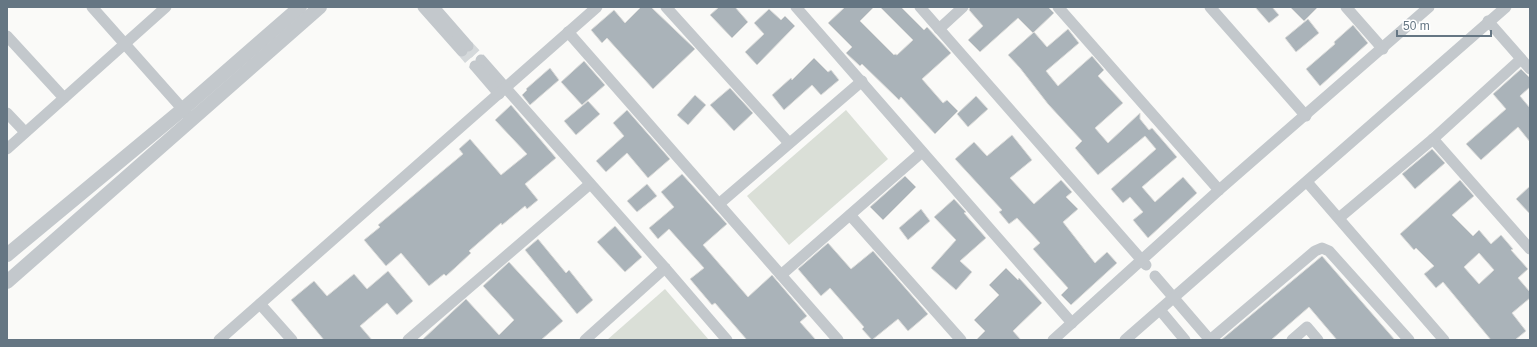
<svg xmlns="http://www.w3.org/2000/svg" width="1537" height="347" font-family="Arial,sans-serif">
<rect width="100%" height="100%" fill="#fafaf8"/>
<g fill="#dadfd7">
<path d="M846 110 888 159 789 245 747 196Z"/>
<path d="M665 289 709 340H607Z"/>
</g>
<g fill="#aab3b9" stroke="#dcdcda" fill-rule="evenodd">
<path d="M641 7H651L695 49 653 89 607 38 602 43 591 30 614 10 625 23Z"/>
<path d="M719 7H735L748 22 732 38 710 15Z"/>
<path d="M845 7H874L860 21 894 55 895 54 897 55 913 40 880 7H901L924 30 927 27 951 53 922 79 943 103 947 100 958 111 935 134 901 97 899 100 862 64 860 66 846 53 852 47 828 23Z"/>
<path d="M970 7H1048L1054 13 1033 33 1018 18 980 52 968 40 983 26 969 10Z"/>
<path d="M1255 7H1272L1279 15 1269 23Z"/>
<path d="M1290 7H1318L1304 21Z"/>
<path d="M769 9 781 20 785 16 795 26 757 65 745 52 764 34 754 23Z"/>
<path d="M1308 19 1319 33 1296 52 1285 38Z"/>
<path d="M1353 25 1368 43 1320 86 1306 69 1335 44 1334 42Z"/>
<path d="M1068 29 1079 43 1046 71 1058 86 1092 56 1104 70 1098 76 1123 103 1095 128 1108 143 1140 113V119L1149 130 1152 128 1177 157 1142 187 1155 202 1183 177 1197 193 1148 238 1133 220 1143 212 1130 197 1123 203 1111 189 1156 149 1145 136 1098 175 1075 148 1082 141 1048 104 1020 68 1008 55 1034 32 1047 47Z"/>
<path d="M814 58 828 72 831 70 839 80 821 95 812 85 784 110 772 95 791 78 792 80Z"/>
<path d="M584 61 605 85 582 105 561 82Z"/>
<path d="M550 68 559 80 530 105 522 95 527 90 526 89Z"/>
<path d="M1521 69 1530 78V87L1520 96 1530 108V142L1518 127 1481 160 1466 144 1506 109 1493 94Z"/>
<path d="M730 88 753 113 734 131 710 105Z"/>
<path d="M695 95 706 105 688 125 677 115Z"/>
<path d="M976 96 988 109 968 127 957 114Z"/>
<path d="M588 101 600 114 576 135 564 121Z"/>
<path d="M511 105 556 158 525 184 538 200 527 209 525 206 502 225 501 223 469 251 471 253 456 267 446 276 444 274 429 286 401 253 386 266 364 240 380 227 378 225 463 154 459 149 470 139 501 175 527 154 495 120Z"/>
<path d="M627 110 670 159 648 178 627 153 606 172 596 161 624 136 613 123Z"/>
<path d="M1012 135 1032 160 1010 178 1034 204 1061 180 1072 192 1066 197 1078 209 1063 222 1095 263 1107 252 1117 263 1071 305 1061 295 1068 288 1033 249 1040 243 1017 218 1009 224 999 212 1002 210 955 159 974 142 987 156Z"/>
<path d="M1432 149 1445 163 1415 189 1402 174Z"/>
<path d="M682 174 727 224 703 245 748 297 772 275 807 316 800 322 816 340H747L715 303 712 305 690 279 704 268 669 229 658 239 649 228 674 207 661 192Z"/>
<path d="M905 176 916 187 883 220 870 207Z"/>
<path d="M1460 180 1474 196 1452 215 1473 236 1479 230 1491 244 1501 235 1513 249 1511 250 1528 269 1518 278 1530 292V298L1512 313 1526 331 1515 340H1491L1443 282 1436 288 1424 274 1434 266 1416 248 1414 250 1400 234ZM1479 253 1494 270 1479 284 1464 267Z"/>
<path d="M647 184 657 196 637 212 627 201Z"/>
<path d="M1530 186V214L1516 199Z"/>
<path d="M954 199 966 212 964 213 986 238 960 261 972 272 956 290 931 268 956 240 934 217Z"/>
<path d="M921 209 930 221 908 240 899 228Z"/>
<path d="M615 226 642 257 625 272 597 242Z"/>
<path d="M538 239 566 273 569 270 593 300 577 314 525 250Z"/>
<path d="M828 243 851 269 873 251 928 314 908 331 898 319 872 340 862 329 864 327 830 288 821 296 798 269Z"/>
<path d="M1322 256 1395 340H1337L1309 307 1271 340H1221Z"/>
<path d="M509 262 563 321 541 340H422L466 299 499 335 514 320 483 286Z"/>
<path d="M1006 268 1018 280 1019 278 1042 303 1013 331 1021 340H976L985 331 974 320 999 295 989 285Z"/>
<path d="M388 271 413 301 397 315 387 303 360 326 372 340H324L291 300 314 281 327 296 354 274 367 289Z"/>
</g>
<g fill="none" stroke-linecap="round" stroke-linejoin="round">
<g stroke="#d5d9db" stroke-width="11" stroke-dasharray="11 5.5" stroke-linecap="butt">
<path d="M468 46 481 60"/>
<path d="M462 51 475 66"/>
</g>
<g stroke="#c3c8cc" stroke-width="11">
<path d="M92 7 187 114"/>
<path d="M423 7 462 51"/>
<path d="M434 7 468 46"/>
<path d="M666 7 789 143"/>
<path d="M796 7 1072 323"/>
<path d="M920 7 1146 265"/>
<path d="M1058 7 1219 190"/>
<path d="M1210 7 1306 116"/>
<path d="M1346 7 1383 49"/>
<path d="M1488 21 1530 69"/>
<path d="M939 29 963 7"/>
<path d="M568 32 838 340"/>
<path d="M7 36 64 98"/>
<path d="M481 60 665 268 727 340"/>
<path d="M475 66 499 94"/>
<path d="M7 113 25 132"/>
<path d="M1433 139 1530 249"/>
<path d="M7 149 166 7"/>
<path d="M1307 182 1444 340"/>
<path d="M720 203 862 81"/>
<path d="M850 215 961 340"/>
<path d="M1339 218 1433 139 1521 59"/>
<path d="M781 275 922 152"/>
<path d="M1155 276 1210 340"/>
<path d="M260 304 292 340"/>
<path d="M1160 310 1185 340"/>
<path d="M219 340 597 7"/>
<path d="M408 340 590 184"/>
<path d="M585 340 665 268"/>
<path d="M1053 340 1219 190 1429 7"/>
<path d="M1125 340 1506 7"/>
<path d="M1210 340 1315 251 1322 248 1329 251 1409 340"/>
<path d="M1292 340 1307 327 1318 340"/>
</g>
<g stroke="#c3c8cc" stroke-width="14">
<path d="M7 255 183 109 300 7"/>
<path d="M7 282 320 7"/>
</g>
</g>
<rect width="1537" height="347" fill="none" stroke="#657683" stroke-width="16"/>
<path d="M1397 30v6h94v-6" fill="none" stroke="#657683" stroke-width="2"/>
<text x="1403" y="30" font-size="12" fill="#657683" stroke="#ffffff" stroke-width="3" paint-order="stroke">50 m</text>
</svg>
